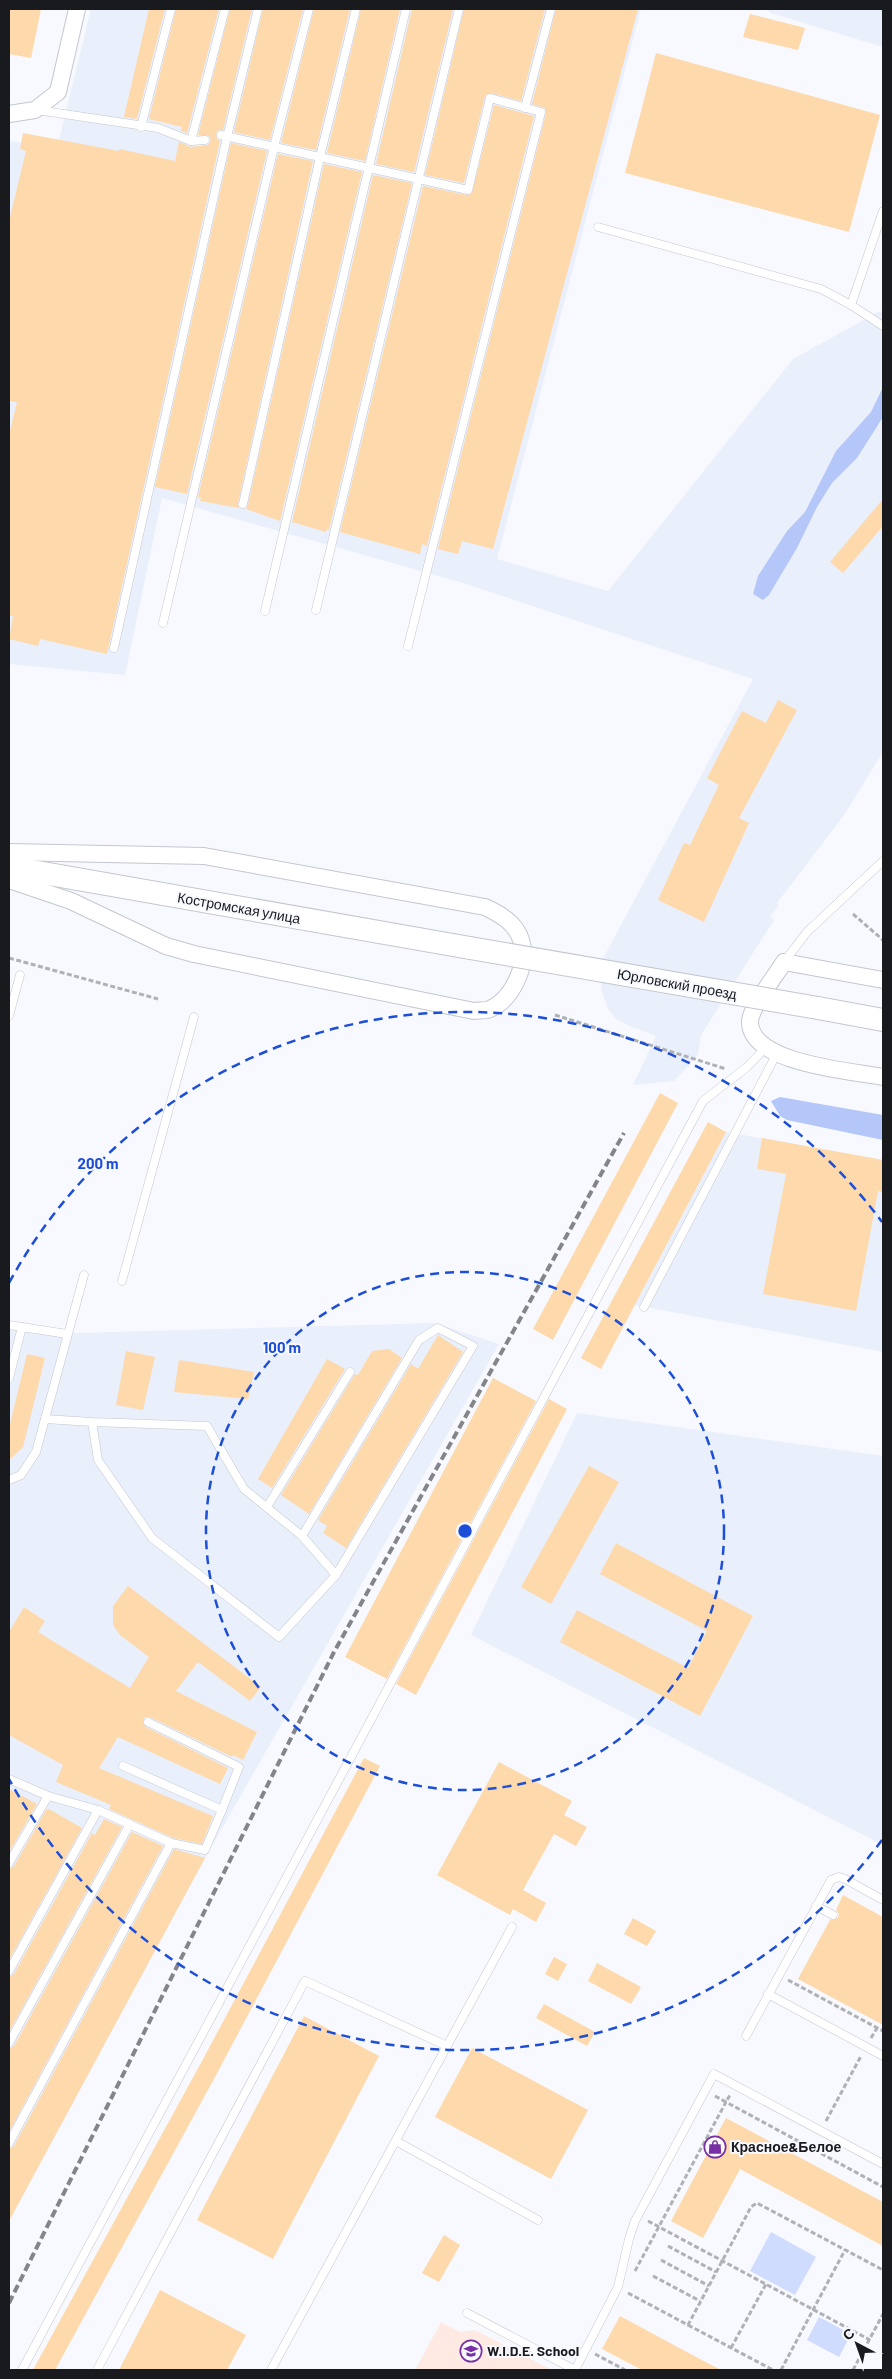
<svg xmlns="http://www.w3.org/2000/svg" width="892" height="2379" font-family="Barlow,sans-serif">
<rect width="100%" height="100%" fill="#f7f9fe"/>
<g fill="#eaeffc">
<path d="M91 9H641L497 559 608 591 793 359 880 311 883 313V752L844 815 777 903 779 905 770 917 774 920 701 1035 698 1055 674 1081 633 1085 656 1036 627 1025 616 1019 608 1009 602 992 599 966 753 679 460 582 162 498 125 675 9 664V141L57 148Z"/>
<path d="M767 9H883V47L771 13Z"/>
<path d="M726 1132 883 1160V1352L635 1305Z"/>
<path d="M435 1323 499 1344 205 1858 9 2221V1329L76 1333Z"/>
<path d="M577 1413 883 1456V1845L471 1635Z"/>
</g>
<path fill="#feeae3" d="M441 2322 460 2332 475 2330 552 2370H415Z"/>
<g fill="#d0dcfd">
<path d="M771 2232 816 2257 795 2295 750 2271Z"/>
<path d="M819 2317 851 2334 839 2357 807 2340Z"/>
</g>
<g fill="#b5c7f8">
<path d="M883 387V417L857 458 832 483 817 507 797 548 769 595 763 600 753 594 758 576 787 531 805 512 836 451 871 412Z"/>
<path d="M780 1097 883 1115V1140L787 1120 780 1116 771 1101Z"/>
</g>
<g fill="#fdd9ab">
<path d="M10 9H41L31 58 9 54Z"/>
<path d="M149 9H165L137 119 124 117Z"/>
<path d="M176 9H219L187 133 181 131 182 127 149 119Z"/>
<path d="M230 9H252L223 130H219L216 133 217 139 220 141 107 654 40 639 38 646 9 639 13 616 9 615V435L17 402 9 401V221L26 151 20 149 23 133 119 151V149L175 161 179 142 191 147 208 145 211 140 209 136 198 135Z"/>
<path d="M263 9H303L270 140 234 132Z"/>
<path d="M314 9H350L316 150 281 143Z"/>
<path d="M361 9H400L365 161 327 153Z"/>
<path d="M412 9H453L414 172 376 164Z"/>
<path d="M464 9H545L521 101 491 93 485 96 464 183 425 175Z"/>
<path d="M556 9H638L493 549 462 541 458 554 438 549 546 113 545 108 532 104Z"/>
<path d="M750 14 805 28 798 50 743 37Z"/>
<path d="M656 53 880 115 849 232 625 173Z"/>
<path d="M494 105 534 116 427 546 422 544 420 554 340 532 423 186 467 195 472 193Z"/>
<path d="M231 143 267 151 187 494 155 487Z"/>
<path d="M278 154 313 161 238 503 239 508 200 501 201 497H198Z"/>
<path d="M324 164 362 172 280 521 246 509 248 505Z"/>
<path d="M373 175 412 183 329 530 327 529 326 532 292 522Z"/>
<path d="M883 499V526L843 573 830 562Z"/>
<path d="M778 700 797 710 739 818 749 823 704 922 658 900 684 843 690 845 719 785 707 778 742 711 766 723Z"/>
<path d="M660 1093 678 1103 553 1340 533 1329Z"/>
<path d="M708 1122 726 1132 601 1369 581 1358Z"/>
<path d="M762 1138 883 1160V1192L878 1191 856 1311 763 1294 786 1174 757 1169Z"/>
<path d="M438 1335 463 1352 346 1548 323 1533 327 1526 318 1520 411 1364 418 1369Z"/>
<path d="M389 1349 402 1358 309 1514 281 1495 355 1374 358 1375 372 1351Z"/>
<path d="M126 1351 155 1357 143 1410 116 1405Z"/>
<path d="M27 1354 45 1358 23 1447 9 1460V1428Z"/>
<path d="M327 1359 345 1369 272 1488 258 1479Z"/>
<path d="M179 1360 254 1372 248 1399 174 1392Z"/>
<path d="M493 1378 536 1401 387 1679 345 1657Z"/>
<path d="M549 1399 567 1409 416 1695 396 1684Z"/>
<path d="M589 1466 619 1482 551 1604 521 1587Z"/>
<path d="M616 1543 753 1616 700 1716 560 1642 577 1610 688 1668 707 1631 600 1574Z"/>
<path d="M128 1586 261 1687 250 1701 198 1662 176 1691 257 1732 243 1760 233 1755 232 1757 150 1717H145L143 1720 146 1727 228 1768 220 1784 118 1737 99 1768 213 1816 202 1844 173 1838 109 1809 111 1805 56 1782 63 1765 9 1735V1632L24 1607 45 1621 38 1632 130 1688 149 1657 120 1635 113 1625V1606Z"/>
<path d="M364 1758 380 1766 215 2077 55 2370H33L202 2061Z"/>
<path d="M499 1762 572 1801 564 1815 587 1827 576 1846 554 1834 523 1890 546 1903 536 1922 513 1909 510 1915 437 1875Z"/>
<path d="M9 1789 37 1804 9 1852Z"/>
<path d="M49 1809 82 1828 9 1960V1869L14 1866 46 1810Z"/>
<path d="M104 1819 122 1827 9 2032V1977L14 1974 92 1833 95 1835Z"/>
<path d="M132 1832 163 1846 9 2132V2049L14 2046Z"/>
<path d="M174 1849 205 1858 9 2221V2149L14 2146Z"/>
<path d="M843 1895 883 1917V2025L798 1979 830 1920 838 1918 839 1914 836 1910Z"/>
<path d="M633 1918 656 1931 647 1946 624 1934Z"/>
<path d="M554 1957 567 1964 558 1981 545 1974Z"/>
<path d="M597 1963 641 1987 631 2004 588 1981Z"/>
<path d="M544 2004 595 2032 587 2046 536 2018Z"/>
<path d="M304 2016 379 2056 273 2259 197 2220Z"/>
<path d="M472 2048 588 2110 551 2179 435 2117Z"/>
<path d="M726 2118 883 2202V2246L740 2169 703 2238 671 2221Z"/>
<path d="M444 2235 460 2245 439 2282 422 2273Z"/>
<path d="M160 2290 246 2335 227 2370H119Z"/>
<path d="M620 2316 698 2358 721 2370H642L602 2349Z"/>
</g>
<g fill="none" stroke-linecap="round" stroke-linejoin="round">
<g stroke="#c3c7d0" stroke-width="9">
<g id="service">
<path d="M525 108 551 9"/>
<path d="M37 110 158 128 191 141 205 140"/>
<path d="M141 127 171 9"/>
<path d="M221 135 468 190 490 98 541 112 408 646"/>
<path d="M191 141 225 9"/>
<path d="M883 211 851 305 883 326"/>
<path d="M598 227 821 289 851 305"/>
<path d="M243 504 320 157 356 9"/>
<path d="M316 610 459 9"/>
<path d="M265 611 406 9"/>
<path d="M163 623 274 147 309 9"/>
<path d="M114 648 227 137 258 9"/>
<path d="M784 962 807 932 883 861"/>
<path d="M9 1016 20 975"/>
<path d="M122 1281 194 1017"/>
<path d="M644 1307 777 1053"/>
<path d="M9 1325 22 1327"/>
<path d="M9 1378 22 1327 67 1334"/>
<path d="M45 1419 92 1422 98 1460 152 1538 279 1637 336 1575 302 1536 244 1489 207 1426 92 1422"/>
<path d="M9 1480 21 1475 36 1452 84 1275"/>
<path d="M267 1507 350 1372"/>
<path d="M302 1536 419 1340 438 1328 473 1346 336 1575"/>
<path d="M148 1722 239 1767 222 1810"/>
<path d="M123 1766 222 1810 205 1850 171 1843"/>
<path d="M9 1779 48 1796 9 1863"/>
<path d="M816 1906 833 1915"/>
<path d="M9 1971 98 1810 48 1796"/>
<path d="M768 1994 883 2056"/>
<path d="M746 2036 831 1880 839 1877 845 1879 883 1900"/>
<path d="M9 2043 130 1824"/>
<path d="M447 2046 512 1927"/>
<path d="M396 2141 538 2220"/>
<path d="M9 2143 171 1843 98 1810"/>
<path d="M467 2313 575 2370"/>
<path d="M22 2370 703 1101 747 1067 766 1047"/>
<path d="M97 2370 305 1981 447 2046 271 2370"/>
<path d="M575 2370 618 2287 629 2239 635 2221 714 2074 883 2164"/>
</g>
</g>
<g stroke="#c3c7d0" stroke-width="18">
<g id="minor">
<path d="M9 114 35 110 58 92 77 9"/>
<path d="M9 852 204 856 485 907C500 914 516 923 521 940 529 963 513 999 490 1009 486 1011 479 1010 474 1011L194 954 166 946 71 901 9 880"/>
<path d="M883 980 784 962C776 975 751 1007 750 1021 749 1064 853 1071 883 1077"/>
</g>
</g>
<g stroke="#c3c7d0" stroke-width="24">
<g id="secondary">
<path d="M9 867 470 948"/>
<path d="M818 1008 883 1020"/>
</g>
</g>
<g stroke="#afb1b5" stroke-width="3" stroke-dasharray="5 2.5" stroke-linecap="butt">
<path d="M853 914 883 940"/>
<path d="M9 958 158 999"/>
<path d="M555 1015 726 1069"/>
<path d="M788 1980 883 2031"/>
<path d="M871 2038 877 2028"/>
<path d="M715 2096 726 2102 730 2095"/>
<path d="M826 2121 861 2056"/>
<path d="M648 2221 870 2340"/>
<path d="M668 2246 716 2272"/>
<path d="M661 2260 709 2286"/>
<path d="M635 2271 726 2102 883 2187"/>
<path d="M653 2276 700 2301"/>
<path d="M628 2293 688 2325 751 2207 757 2203 883 2270"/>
<path d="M688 2325 773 2370"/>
<path d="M731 2348 766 2284"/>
<path d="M595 2354 625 2370"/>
<path d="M781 2370 845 2250"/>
<path d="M853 2370 883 2314"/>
</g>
<use href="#service" stroke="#fff" stroke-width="8"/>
<use href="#minor" stroke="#fff" stroke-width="16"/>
<use href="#secondary" stroke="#fff" stroke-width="22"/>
<path stroke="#848589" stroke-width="4" stroke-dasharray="8 4" stroke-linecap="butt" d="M9 2303 334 1652 624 1133"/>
<g stroke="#c3c7d0" stroke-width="24" stroke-linecap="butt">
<path id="secondary-bridge" d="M470 948 818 1008"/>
</g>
<use href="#secondary-bridge" stroke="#fff" stroke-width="22"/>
</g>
<g fill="none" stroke="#1d4ed8" stroke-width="2.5" stroke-dasharray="9 6">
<circle cx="465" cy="1531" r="259"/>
<path d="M882 1840A519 519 0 0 1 9 1779M9 1283A519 519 0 0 1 882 1222"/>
</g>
<defs>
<g id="shop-ring" transform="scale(1.125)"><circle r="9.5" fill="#f7f9fe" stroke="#7731a4" stroke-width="1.5"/><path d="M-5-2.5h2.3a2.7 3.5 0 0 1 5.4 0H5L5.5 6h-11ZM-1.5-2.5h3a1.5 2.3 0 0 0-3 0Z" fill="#7731a4"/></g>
<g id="school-ring" transform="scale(1.125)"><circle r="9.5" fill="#f7f9fe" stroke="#7731a4" stroke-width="1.5"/><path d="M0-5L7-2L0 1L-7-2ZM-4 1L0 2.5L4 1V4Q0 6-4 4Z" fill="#7731a4"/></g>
</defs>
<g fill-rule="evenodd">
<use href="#shop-ring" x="715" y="2147"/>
<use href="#school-ring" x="471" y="2351"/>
</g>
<g text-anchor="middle" stroke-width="4" stroke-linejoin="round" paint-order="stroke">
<g font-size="14" fill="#191a1d" stroke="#f7f9fe">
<text transform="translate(239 908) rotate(10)" y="5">Костромская улица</text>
<text transform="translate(677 984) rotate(10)" y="5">Юрловский проезд</text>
</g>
<g font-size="14" font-weight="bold" fill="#191a1d" stroke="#f7f9fe" text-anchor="start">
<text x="731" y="2152">Красное&amp;Белое</text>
<text x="487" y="2356">W.I.D.E. School</text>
</g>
</g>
<circle cx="465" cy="1531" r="8" fill="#1d4ed8" stroke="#f7f9fe" stroke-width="2.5"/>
<g font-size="15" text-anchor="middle" font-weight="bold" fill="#1d4ed8" stroke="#f7f9fe" stroke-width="4" stroke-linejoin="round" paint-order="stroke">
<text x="98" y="1169">200 m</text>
<text x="282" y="1353">100 m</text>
</g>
<rect width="892" height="2379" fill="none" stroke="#191a1d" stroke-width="20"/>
<g transform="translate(857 2344) rotate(319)" stroke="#f7f9fe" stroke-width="4" paint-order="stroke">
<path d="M0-4L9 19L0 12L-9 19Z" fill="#191a1d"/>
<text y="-8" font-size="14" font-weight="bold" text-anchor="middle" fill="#191a1d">С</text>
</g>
</svg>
